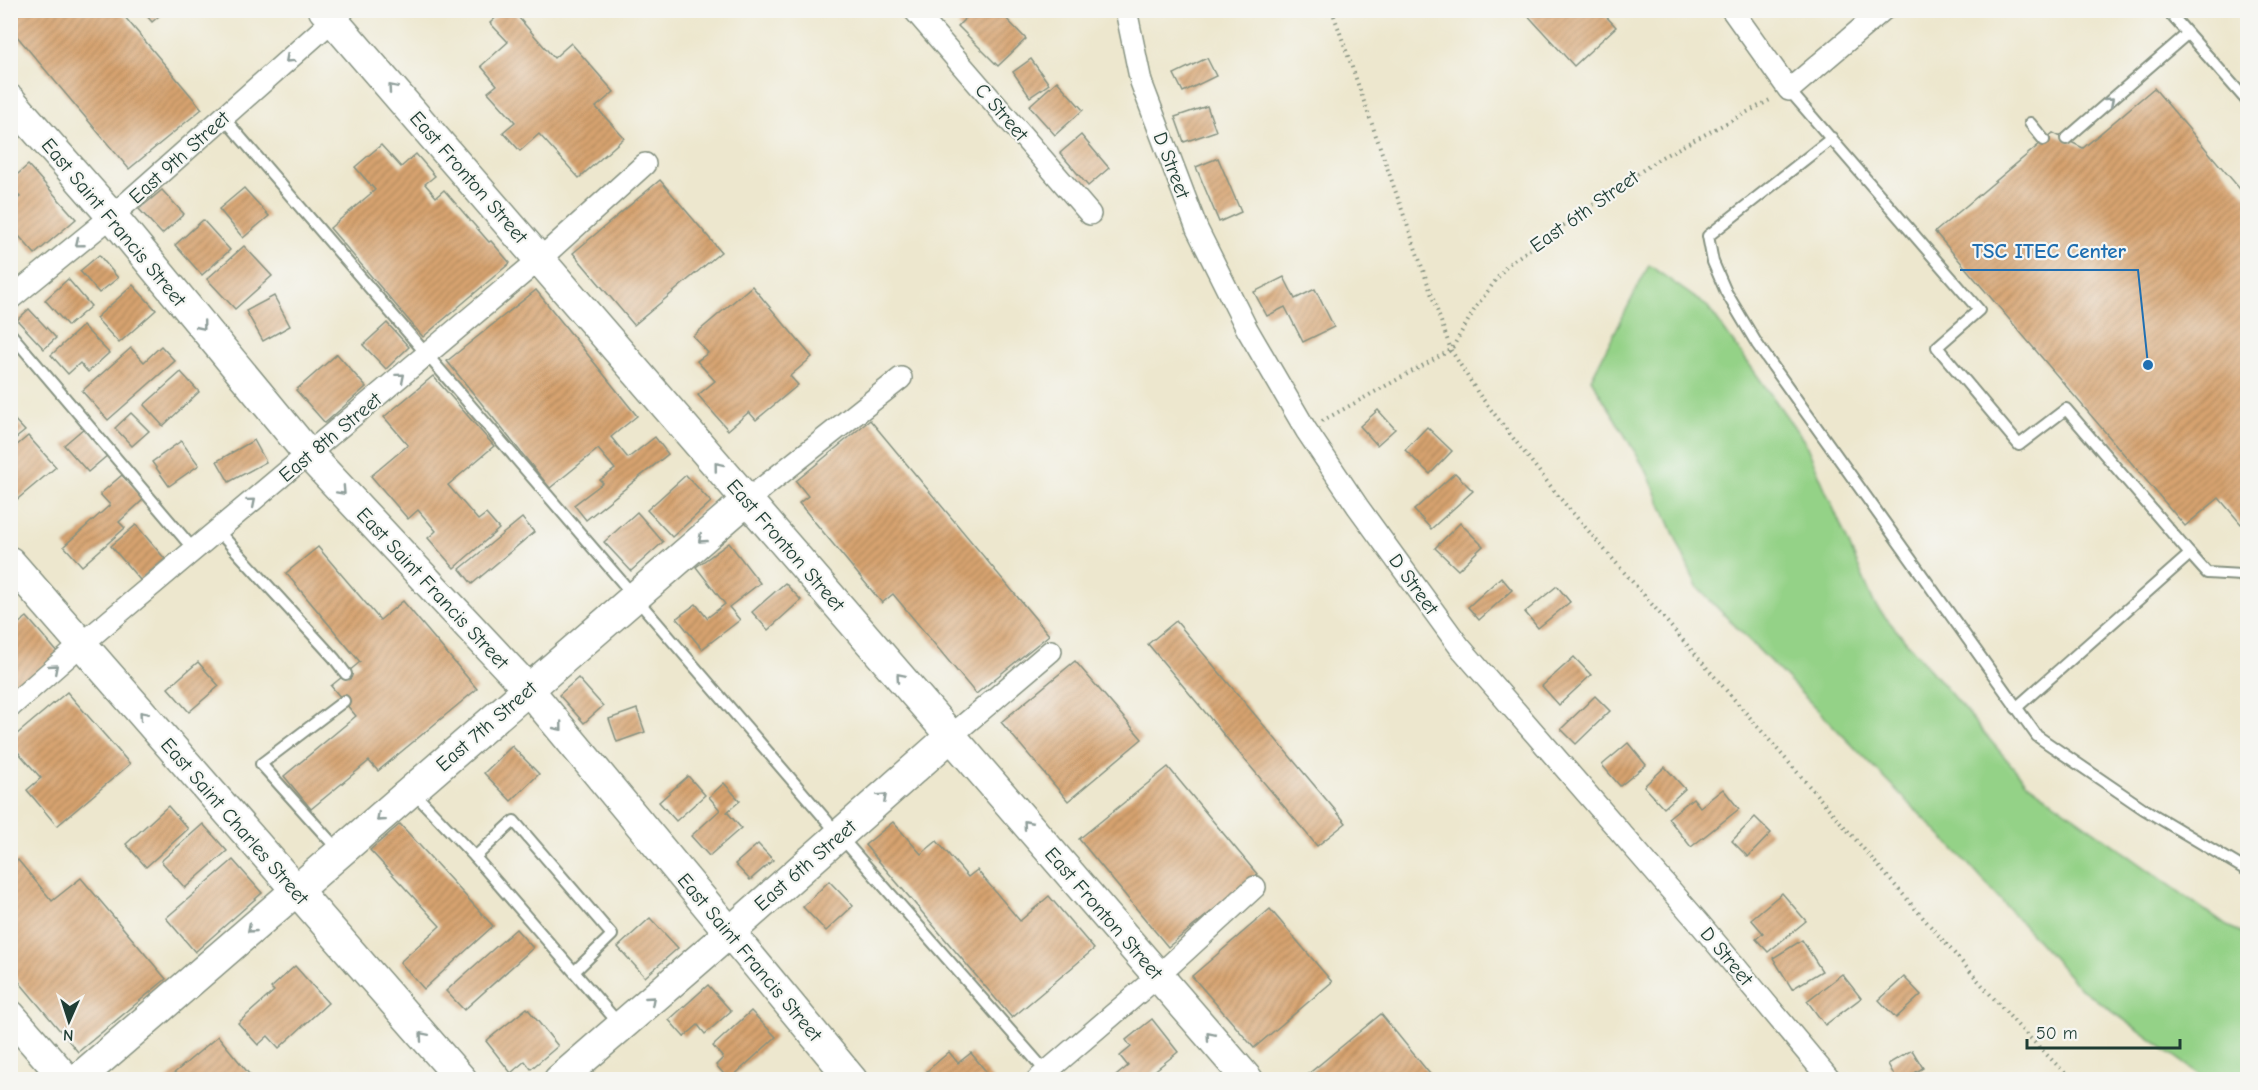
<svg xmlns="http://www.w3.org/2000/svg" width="2258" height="1090" font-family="'Comic Neue',sans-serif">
<defs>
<pattern id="building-hatch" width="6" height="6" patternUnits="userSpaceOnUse" patternTransform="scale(1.5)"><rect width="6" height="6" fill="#d7a36f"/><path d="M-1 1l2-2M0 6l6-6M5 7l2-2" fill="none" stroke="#ae865c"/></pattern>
</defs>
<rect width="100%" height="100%" fill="#f6f6f2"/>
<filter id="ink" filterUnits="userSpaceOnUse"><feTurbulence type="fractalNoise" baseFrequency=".0167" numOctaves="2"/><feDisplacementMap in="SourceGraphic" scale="12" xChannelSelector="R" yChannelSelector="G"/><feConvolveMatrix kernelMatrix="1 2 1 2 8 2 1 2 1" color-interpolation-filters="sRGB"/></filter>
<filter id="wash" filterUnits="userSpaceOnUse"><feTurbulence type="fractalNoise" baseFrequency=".008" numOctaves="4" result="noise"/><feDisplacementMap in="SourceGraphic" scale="24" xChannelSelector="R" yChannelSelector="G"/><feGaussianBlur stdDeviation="1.35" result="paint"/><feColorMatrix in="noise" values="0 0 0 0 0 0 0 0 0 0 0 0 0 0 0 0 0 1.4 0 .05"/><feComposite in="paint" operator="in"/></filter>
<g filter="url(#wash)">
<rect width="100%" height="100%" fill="#ede7ce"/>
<path fill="#94d287" stroke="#5a885e" stroke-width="1.5" d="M1649 265 1708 307 1805 442 1875 605 2026 782 2227 926 2247 935V1079H2206L2080 988 1961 856 1697 587 1647 472 1591 379Z"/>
<g id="blocks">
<g fill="url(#building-hatch)">
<path d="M10 10H119L202 109 129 169 10 28Z"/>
<path d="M142 10H166L152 22Z"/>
<path d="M504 10H512L554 58 571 43 614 92 596 107 624 138 579 178 539 134 520 151 503 132 515 122 488 92 497 85 481 66 508 42 490 23Z"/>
<path d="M973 10H998L1026 39 998 66 958 26Z"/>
<path d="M1523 10H1600L1616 27 1574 66Z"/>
<path d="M1207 58 1216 76 1183 92 1174 74Z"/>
<path d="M1031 59 1049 84 1030 97 1013 72Z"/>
<path d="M1057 81 1083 110 1055 135 1029 106Z"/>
<path d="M2154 88 2245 195 2248 194V518L2241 524 2219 498 2185 526 1935 232 2053 133 2083 148Z"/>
<path d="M1207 106 1216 131 1184 142 1175 117Z"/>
<path d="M1081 135 1109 168 1088 186 1060 153Z"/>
<path d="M381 145 401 167 416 154 435 176 425 184 436 197 444 190 489 242 491 241 510 263 423 337 330 228 375 190 355 167Z"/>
<path d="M1218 158 1241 212 1219 222 1196 167Z"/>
<path d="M28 165 76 219 35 254 10 226V205L20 197 10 186V181Z"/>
<path d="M660 180 721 252 634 325 573 253Z"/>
<path d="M244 188 269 216 243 238 219 209Z"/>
<path d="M162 190 184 214 162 234 139 209Z"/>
<path d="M203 220 230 250 202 275 175 245Z"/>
<path d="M244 246 272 276 235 309 207 279Z"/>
<path d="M99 255 118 278 99 293 80 271Z"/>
<path d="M1284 277 1295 299 1315 289 1334 327 1303 342 1285 307 1267 316 1254 292Z"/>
<path d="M68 279 91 306 68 326 45 300Z"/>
<path d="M133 285 156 310 119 343 96 318Z"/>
<path d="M752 286 812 357 790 376 798 385 756 420 749 412 728 430 698 395 715 381 697 361 708 353 693 336Z"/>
<path d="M536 290 637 416 611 437 628 458 655 437 668 454 586 520 574 505 603 483 600 480 615 469 598 449 550 488 447 361Z"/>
<path d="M274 296 290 326 263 341 246 311Z"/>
<path d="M29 309 56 338 44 349 17 320Z"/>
<path d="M387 323 409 347 386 369 363 345Z"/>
<path d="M83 326 109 353 88 372 80 363 68 374 51 355Z"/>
<path d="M161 346 175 361 108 420 82 391 131 348 144 362Z"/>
<path d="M337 354 366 387 325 423 296 390Z"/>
<path d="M181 372 199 392 163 426 144 405Z"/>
<path d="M433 376 494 446 448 485 478 520 486 514 499 529 454 568 428 538 436 531 418 510 408 519 371 476 408 445 384 417Z"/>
<path d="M1378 410 1395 429 1377 445 1360 426Z"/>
<path d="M131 413 149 431 132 446 115 428Z"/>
<path d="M10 415 25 431 10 443Z"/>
<path d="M870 420 1049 635 976 694 893 594 882 603 799 503 808 496 796 481Z"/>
<path d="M1427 427 1452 451 1430 474 1405 450Z"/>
<path d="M84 428 108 455 88 472 64 445Z"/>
<path d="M28 436 56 467 14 502 10 498V451Z"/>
<path d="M254 440 266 462 229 482 217 461Z"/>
<path d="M181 441 199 465 169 486 152 462Z"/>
<path d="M1455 473 1473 491 1431 529 1414 510Z"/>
<path d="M122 475 144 499 119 522 125 528 82 566 64 546 110 505 100 494Z"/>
<path d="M686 475 711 502 672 537 647 510Z"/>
<path d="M637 512 663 542 631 571 604 542Z"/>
<path d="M522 518 534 532 472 584 460 569Z"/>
<path d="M1460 523 1483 546 1458 570 1435 548Z"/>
<path d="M136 525 165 559 140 580 111 546Z"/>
<path d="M729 543 760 583 729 607 740 620 702 649 677 618 696 604 707 618 725 604 696 567Z"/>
<path d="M318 547 380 620 403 601 477 689 378 771 369 761 311 809 284 776 356 716 331 686 360 662 286 573Z"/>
<path d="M1501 577 1512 590 1479 620 1468 607Z"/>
<path d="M785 583 801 600 768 630 752 612Z"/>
<path d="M1557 586 1570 602 1538 628 1525 612Z"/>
<path d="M27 617 59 654 10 694V630Z"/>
<path d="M1176 621 1346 823 1317 846 1148 644Z"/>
<path d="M1574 657 1591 675 1559 705 1542 686Z"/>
<path d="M1075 661 1142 739 1068 801 1001 722Z"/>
<path d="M198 662 219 686 189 712 168 688Z"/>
<path d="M578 678 603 706 584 723 559 695Z"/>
<path d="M67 692 130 764 57 826 27 790 41 778 10 743V740Z"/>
<path d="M1595 696 1610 711 1576 744 1561 729Z"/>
<path d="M637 709 645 732 617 742 609 719Z"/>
<path d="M1628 743 1646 765 1620 786 1602 765Z"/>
<path d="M512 746 539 774 511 801 484 773Z"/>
<path d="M1168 767 1257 874 1168 947 1079 839Z"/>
<path d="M1665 767 1685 789 1664 808 1644 786Z"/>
<path d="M688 776 705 795 676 821 659 802Z"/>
<path d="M724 783 740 801 727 812 741 828 709 856 691 836 720 810 709 797Z"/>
<path d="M1723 789 1739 809 1691 847 1668 818 1693 798 1700 807Z"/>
<path d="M168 806 188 829 146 867 126 844Z"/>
<path d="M1755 817 1771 833 1748 857 1732 841Z"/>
<path d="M893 822 921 854 937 841 968 877 977 870 1020 921 1049 896 1094 949 1012 1018 865 845Z"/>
<path d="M203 824 227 851 185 888 161 861Z"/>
<path d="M400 824 493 926 424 989 400 962 440 926 370 850Z"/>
<path d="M758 844 773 860 750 880 735 864Z"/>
<path d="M18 860 52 901 81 878 166 979 78 1052 10 971V937L14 935 10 931V866Z"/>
<path d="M233 860 262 893 195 952 166 918Z"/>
<path d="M829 881 853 906 826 931 803 907Z"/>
<path d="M1782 893 1806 921 1768 952 1756 939 1763 933 1751 919Z"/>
<path d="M1270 909 1332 982 1254 1048 1192 976Z"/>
<path d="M650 918 678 948 645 977 618 947Z"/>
<path d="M516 929 533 948 464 1010 446 991Z"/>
<path d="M1802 940 1822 971 1792 989 1773 958Z"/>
<path d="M295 966 328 1003 279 1048 268 1036 258 1045 238 1023 274 991 271 988Z"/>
<path d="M1842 974 1861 998 1825 1025 1807 1001Z"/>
<path d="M1904 977 1921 995 1896 1018 1879 1000Z"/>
<path d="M708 985 731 1011 705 1034 698 1025 684 1037 669 1020Z"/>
<path d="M527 1008 558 1046 531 1069 525 1061 511 1073 486 1041Z"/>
<path d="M751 1011 776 1037 729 1080 716 1065 723 1058 713 1046Z"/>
<path d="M1381 1014 1434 1079 1301 1080Z"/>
<path d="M1152 1019 1178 1052 1143 1080H1111L1128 1066 1120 1056 1131 1047 1126 1040Z"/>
<path d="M218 1036 254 1080H166Z"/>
<path d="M1912 1050 1923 1068 1903 1080H1897L1888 1064Z"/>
<path d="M949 1052 958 1063 971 1053 993 1080H936L927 1071Z"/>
</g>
</g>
</g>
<g filter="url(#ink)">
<use href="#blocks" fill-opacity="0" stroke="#869281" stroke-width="1.5"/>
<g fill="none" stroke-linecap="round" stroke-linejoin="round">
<g stroke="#869281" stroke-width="14">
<g id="lane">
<path d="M2167 10 2248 102"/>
<path d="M1789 90 1979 310 1937 347 2019 445 2066 409 2190 554 2016 708"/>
<path d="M223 117 839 835 1048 1074"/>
<path d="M2030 123 2044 140"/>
<path d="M1832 138 1708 236 1713 262 1726 292 1757 344 2037 736 2144 809 2248 871"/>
<path d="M2066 139 2187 34"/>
<path d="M10 333 194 550"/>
<path d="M218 531 334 658 346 674"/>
<path d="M2190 554 2207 573 2241 575 2248 583"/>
<path d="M414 793 475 857 620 1025"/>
<path d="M340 852 261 764 344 701"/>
<path d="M475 857 514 821 612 935 575 971"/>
</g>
</g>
<g stroke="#869281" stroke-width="24">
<g id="street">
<path d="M914 10 1090 214"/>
<path d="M1126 10 1141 82 1197 229 1247 329 1306 430 1358 507 1459 646 1700 924 1830 1080"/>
<path d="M1732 10 1789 90 1883 10"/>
<path d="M10 299 112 216 343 11"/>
<path d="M746 501 901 378"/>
<path d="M10 707 82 644 540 259 645 164"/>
<path d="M951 736 1051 651"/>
<path d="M1037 1080 1158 976 1255 887"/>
</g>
</g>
<g stroke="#869281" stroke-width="33">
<g id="secondary">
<path d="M324 10 1248 1080"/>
<path d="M10 100 112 216 309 455 528 689 852 1080"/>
<path d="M10 562 462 1080"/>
<path d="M10 1015 67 1080"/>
<path d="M77 1080 746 501"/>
<path d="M559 1080 729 933 951 736"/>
</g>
</g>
<g stroke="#869281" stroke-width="4" stroke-dasharray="1.5 4.5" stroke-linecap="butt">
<path d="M1332 10 1451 350 1478 393 1559 497 1932 928 2019 1027 2072 1080"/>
<path d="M1322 421 1451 350 1476 307 1507 265 1660 158 1772 99"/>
</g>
<use href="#lane" stroke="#fff" stroke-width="10"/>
<use href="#street" stroke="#fff" stroke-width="21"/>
<use href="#secondary" stroke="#fff" stroke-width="30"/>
</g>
<defs><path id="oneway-chevron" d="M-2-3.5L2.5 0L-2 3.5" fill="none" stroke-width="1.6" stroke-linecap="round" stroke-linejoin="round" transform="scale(1.5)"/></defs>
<g stroke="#8f9e9a">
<use href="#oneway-chevron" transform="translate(289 59) rotate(138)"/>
<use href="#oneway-chevron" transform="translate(392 88) rotate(-131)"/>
<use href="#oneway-chevron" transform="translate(2110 101) rotate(-41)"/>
<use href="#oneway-chevron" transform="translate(79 243) rotate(141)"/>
<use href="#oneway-chevron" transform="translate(202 326) rotate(51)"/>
<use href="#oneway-chevron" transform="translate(401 377) rotate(-40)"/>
<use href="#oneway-chevron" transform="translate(718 466) rotate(-129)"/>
<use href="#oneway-chevron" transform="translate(342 491) rotate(47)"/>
<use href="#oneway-chevron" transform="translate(252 502) rotate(-40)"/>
<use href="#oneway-chevron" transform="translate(702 539) rotate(139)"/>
<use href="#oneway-chevron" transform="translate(54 668) rotate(-41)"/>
<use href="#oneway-chevron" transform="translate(900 677) rotate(-131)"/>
<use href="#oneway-chevron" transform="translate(143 715) rotate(-131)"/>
<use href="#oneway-chevron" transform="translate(559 727) rotate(51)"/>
<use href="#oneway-chevron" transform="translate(883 797) rotate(-42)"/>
<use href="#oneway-chevron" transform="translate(380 818) rotate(139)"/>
<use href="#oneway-chevron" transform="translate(1027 824) rotate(-131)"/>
<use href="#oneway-chevron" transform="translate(251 929) rotate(139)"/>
<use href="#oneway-chevron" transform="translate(651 1000) rotate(-41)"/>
<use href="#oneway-chevron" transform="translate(423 1036) rotate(-131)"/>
<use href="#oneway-chevron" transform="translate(1210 1036) rotate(-131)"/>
</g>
</g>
<g text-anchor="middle" stroke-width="4.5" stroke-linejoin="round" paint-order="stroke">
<g font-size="20" fill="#1f3d34" stroke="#f6f6f2">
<text transform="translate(1002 112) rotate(49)" y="7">C Street</text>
<text transform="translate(179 157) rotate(-42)" y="7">East 9th Street</text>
<text transform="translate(1172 165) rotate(69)" y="7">D Street</text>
<text transform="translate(469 177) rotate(49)" y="7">East Fronton Street</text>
<text transform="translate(1584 211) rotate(-35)" y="7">East 6th Street</text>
<text transform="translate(114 222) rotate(50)" y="7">East Saint Francis Street</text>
<text transform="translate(330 437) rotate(-40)" y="7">East 8th Street</text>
<text transform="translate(786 545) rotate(49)" y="7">East Fronton Street</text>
<text transform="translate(1414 584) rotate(54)" y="7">D Street</text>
<text transform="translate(433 588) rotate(47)" y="7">East Saint Francis Street</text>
<text transform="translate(486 726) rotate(-41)" y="7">East 7th Street</text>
<text transform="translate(235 821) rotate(49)" y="7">East Saint Charles Street</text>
<text transform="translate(805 865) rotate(-41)" y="7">East 6th Street</text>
<text transform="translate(1104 913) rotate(49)" y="7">East Fronton Street</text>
<text transform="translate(1727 956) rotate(50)" y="7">D Street</text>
<text transform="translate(750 957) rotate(50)" y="7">East Saint Francis Street</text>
</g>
</g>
<path fill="none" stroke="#1f6fb2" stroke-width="2" d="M2148 365L2138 270H1960"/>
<circle fill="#1f6fb2" stroke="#f6f6f2" stroke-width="2" cx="2148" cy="365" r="6"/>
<g font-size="21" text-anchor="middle" font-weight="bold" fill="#1f6fb2" stroke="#f6f6f2" stroke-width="4.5" stroke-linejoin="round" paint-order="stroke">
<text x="2049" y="258">TSC ITEC Center</text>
</g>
<rect width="2258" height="1090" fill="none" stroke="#f6f6f2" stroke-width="36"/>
<g transform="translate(69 1021) rotate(183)" stroke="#f6f6f2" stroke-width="4.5" paint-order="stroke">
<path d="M0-4.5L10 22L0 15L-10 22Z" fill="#1f3d34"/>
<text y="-9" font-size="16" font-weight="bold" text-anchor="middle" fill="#1f3d34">N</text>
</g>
<path d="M2027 1039v9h153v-9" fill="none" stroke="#1f3d34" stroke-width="3"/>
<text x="2036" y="1039" font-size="18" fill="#1f3d34" stroke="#f6f6f2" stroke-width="4.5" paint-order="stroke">50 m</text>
</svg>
